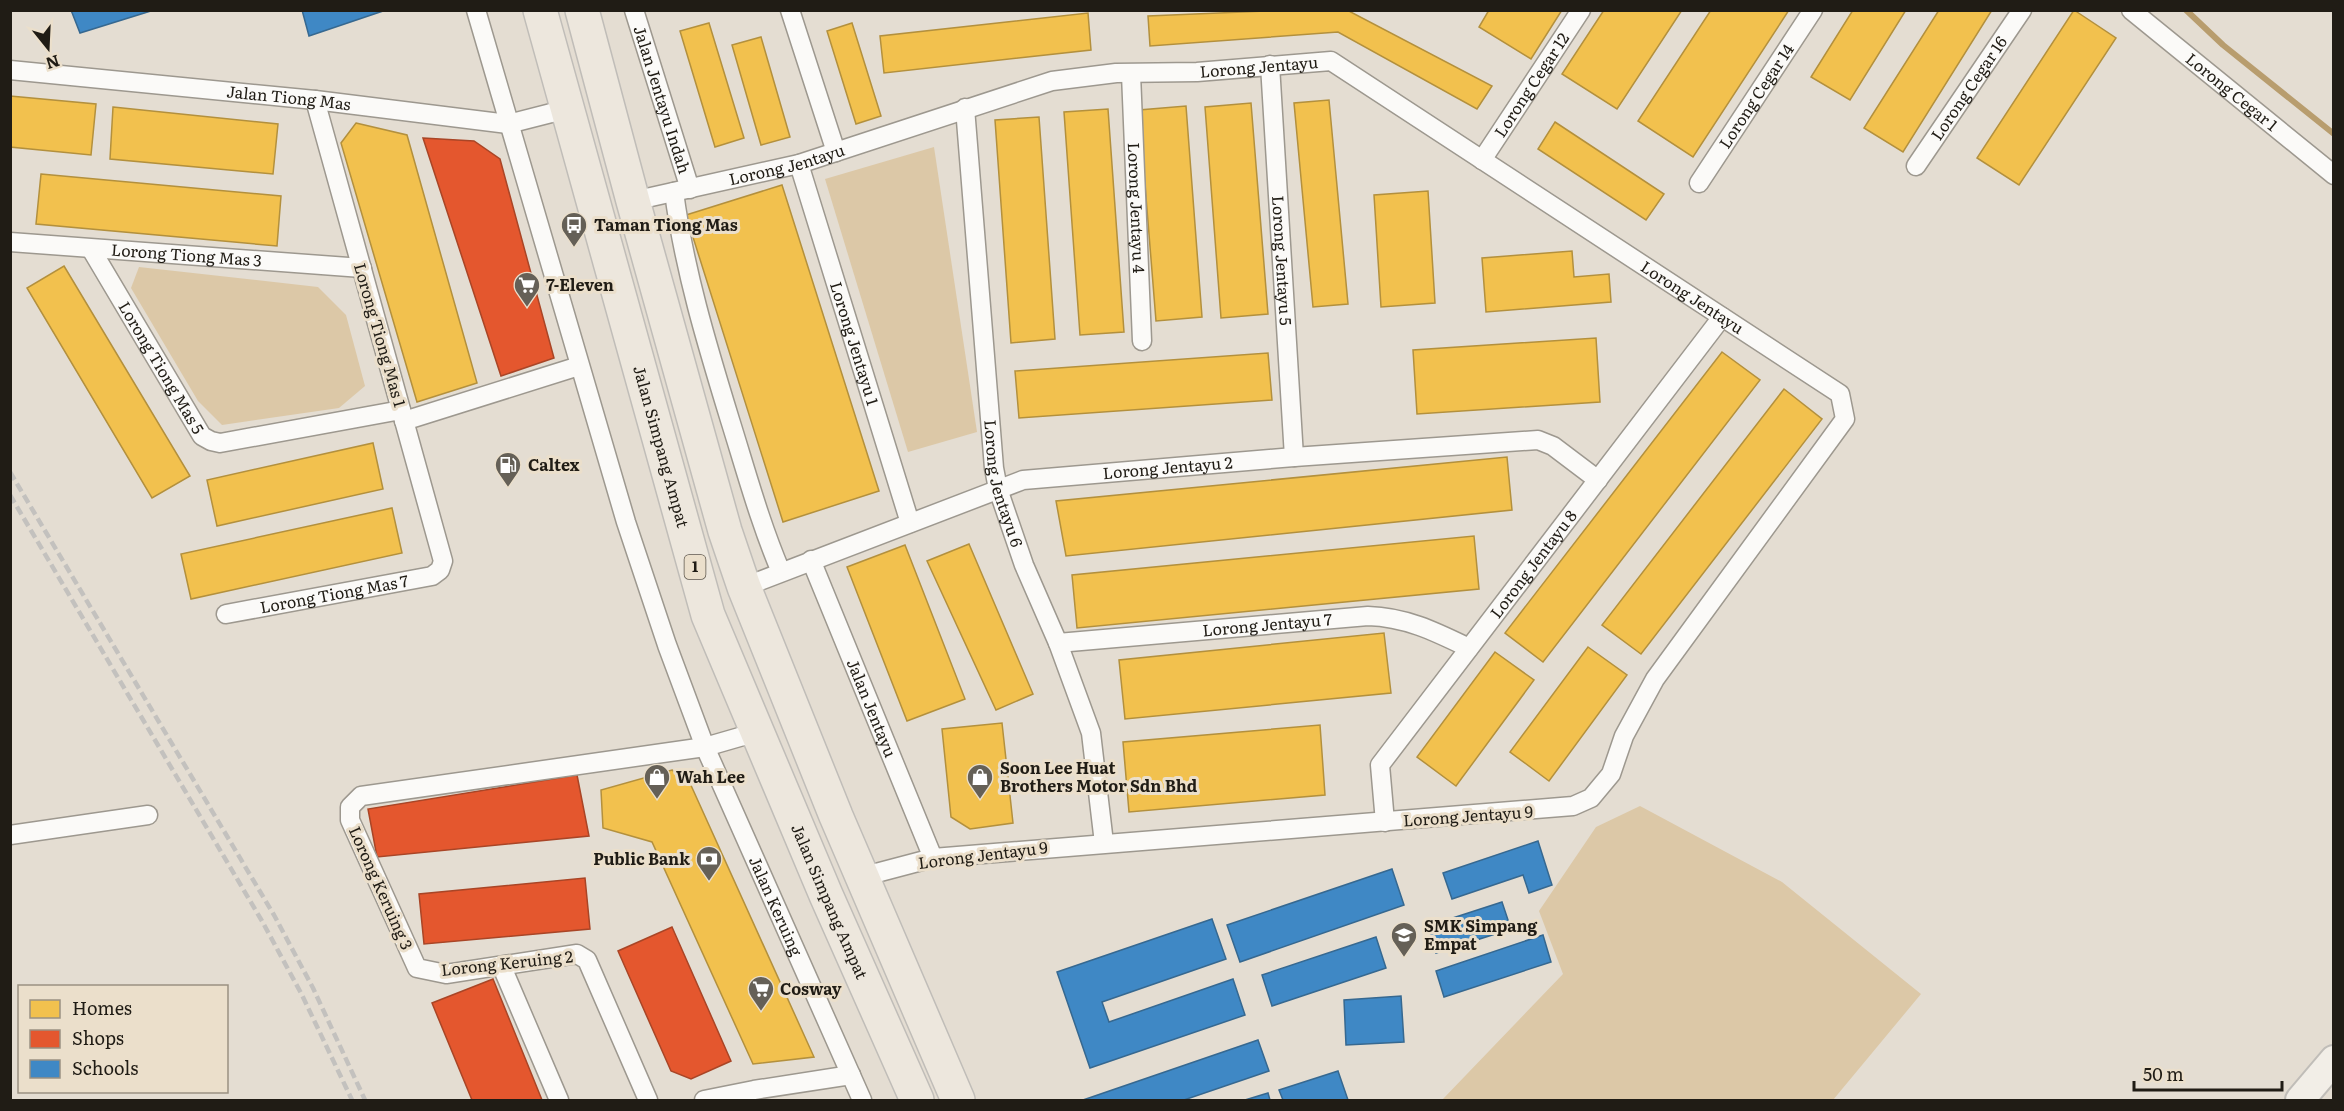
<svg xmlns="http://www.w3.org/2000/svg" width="2344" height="1111" font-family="Literata,serif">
<rect width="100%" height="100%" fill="#e4ddd2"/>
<g fill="#dcc8a7">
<path d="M934 147 977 432 908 452 825 179Z"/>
<path d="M139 267 318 287 346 315 365 386 339 408 222 425 198 401 131 288Z"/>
<path d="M1640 806 1782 882 1921 994 1833 1100H1442L1563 974 1539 911 1596 827Z"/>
</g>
<g fill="#f2c14e" stroke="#b3903d" stroke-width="1.5">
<path d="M1287 10H1347L1492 86 1477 109 1338 32 1150 46 1148 16Z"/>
<path d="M1489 10H1562L1531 59 1479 27Z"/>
<path d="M1604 10H1682L1617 109 1562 74Z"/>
<path d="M1711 10H1789L1693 157 1638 121Z"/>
<path d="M1853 10H1906L1850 100 1811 77Z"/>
<path d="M1939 10H1992L1903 152 1864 128Z"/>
<path d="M2074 10 2116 38 2019 185 1977 158Z"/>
<path d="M1088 13 1091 50 884 73 880 36Z"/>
<path d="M709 23 744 138 715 147 680 31Z"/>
<path d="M852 23 881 116 856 124 827 31Z"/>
<path d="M761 37 790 137 761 145 732 45Z"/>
<path d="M10 96 96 104 91 155 10 147Z"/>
<path d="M1329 100 1348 304 1313 307 1294 103Z"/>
<path d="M1251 103 1268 314 1221 318 1205 107Z"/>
<path d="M1186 106 1202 317 1156 321 1139 110Z"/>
<path d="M113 107 278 124 273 174 110 159Z"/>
<path d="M1108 109 1124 332 1080 335 1064 112Z"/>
<path d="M1039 117 1055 339 1011 343 995 120Z"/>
<path d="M1555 122 1664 194 1646 220 1538 149Z"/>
<path d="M356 123 407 135 477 383 417 402 341 143Z"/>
<path d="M41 174 281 196 277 246 36 224Z"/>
<path d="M782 185 879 491 783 522 686 215Z"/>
<path d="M1428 191 1435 303 1381 307 1374 195Z"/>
<path d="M1572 251 1574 277 1609 274 1611 302 1486 312 1482 258Z"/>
<path d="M64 266 190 476 152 498 27 288Z"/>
<path d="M1596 338 1600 402 1417 414 1413 350Z"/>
<path d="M1722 352 1760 380 1543 662 1505 633Z"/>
<path d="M1268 353 1272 400 1019 418 1015 371Z"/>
<path d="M1784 389 1822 419 1641 654 1602 625Z"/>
<path d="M373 443 383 489 217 526 207 480Z"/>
<path d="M1507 457 1512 510 1066 556 1056 501Z"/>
<path d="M392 508 402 553 191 599 181 554Z"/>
<path d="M1474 536 1479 589 1077 628 1072 575Z"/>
<path d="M969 544 1033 694 996 710 927 561Z"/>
<path d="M905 545 965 699 907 721 847 567Z"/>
<path d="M1384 633 1391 693 1125 719 1119 660Z"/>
<path d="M1588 647 1627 675 1549 781 1510 752Z"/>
<path d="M1495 652 1534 680 1456 786 1417 757Z"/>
<path d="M1002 723 1013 823 970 829 951 817 942 729Z"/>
<path d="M1320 725 1325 795 1129 812 1123 742Z"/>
<path d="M672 770 689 781 814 1057 753 1064 652 842 603 828 601 790Z"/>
</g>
<g fill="#e4572e" stroke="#a94526" stroke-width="1.5">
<path d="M423 138 474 141 500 159 554 358 501 376Z"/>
<path d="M577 775 589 836 377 857 368 809Z"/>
<path d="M585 878 590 929 424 944 419 894Z"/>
<path d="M672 927 731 1061 691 1079 671 1071 618 951Z"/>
<path d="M493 979 542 1100H472L432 1003Z"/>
</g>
<g fill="#3f88c5" stroke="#366890" stroke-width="1.5">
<path d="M71 10H154L80 33Z"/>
<path d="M302 10H386L309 36Z"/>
<path d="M1538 841 1552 885 1529 893 1523 875 1452 899 1443 873Z"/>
<path d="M1392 869 1404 905 1240 962 1227 925Z"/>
<path d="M1502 902 1511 929 1436 953 1428 926Z"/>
<path d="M1212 919 1226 959 1102 1002 1109 1022 1233 979 1245 1015 1090 1068 1057 972Z"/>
<path d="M1543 935 1551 962 1444 997 1436 971Z"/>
<path d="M1376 937 1386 968 1272 1006 1262 975Z"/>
<path d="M1401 996 1404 1042 1346 1045 1344 1000Z"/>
<path d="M1258 1040 1269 1071 1184 1100H1083Z"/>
<path d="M1338 1071 1348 1100H1283L1279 1090Z"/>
<path d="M1268 1093 1270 1100H1245Z"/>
</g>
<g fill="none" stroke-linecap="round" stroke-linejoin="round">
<path stroke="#b89d6e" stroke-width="6" d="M2186 10 2223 45 2334 134"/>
<g stroke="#9d988f" stroke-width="21">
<g id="street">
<path id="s1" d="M476 10 626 522 667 645 705 747 862 1100"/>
<path id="s2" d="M634 10 690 189"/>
<path d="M790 10 836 152"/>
<path id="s3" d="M2131 10 2334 175"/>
<path id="s4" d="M1270 65 1294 457"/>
<path id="s5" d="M10 70 315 100 508 124 567 109"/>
<path id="s6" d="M1131 74 1142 341"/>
<path id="s7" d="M965 108 994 468 998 489 1024 565 1058 643 1091 733 1104 843"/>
<path id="s8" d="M1482 160 1581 10"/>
<path id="s9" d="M799 164 910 523"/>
<path id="s10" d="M1916 166 2022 10"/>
<path id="s11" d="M1699 183 1813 10"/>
<path d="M674 192C684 269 707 345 730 420 746 471 760 523 781 572"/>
<path id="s12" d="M633 201 799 164 1052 81 1116 73 1197 72 1331 61 1840 394 1845 419 1655 679 1624 736 1611 774 1591 798 1573 806 933 858 861 877"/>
<path id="s13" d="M10 242 362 268"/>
<path id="s14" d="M91 249 202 436 211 441 220 443 401 410"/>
<path d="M404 421 579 366"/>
<path id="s15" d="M811 560 933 858"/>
<path id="s16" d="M744 587 1023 480 1294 457 1538 440 1553 446 1598 480"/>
<path id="s17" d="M226 614 432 576 440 570 443 561 315 100"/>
<path id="s18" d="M1058 643 1368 616C1406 617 1436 632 1469 648"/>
<path id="s19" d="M1385 822 1380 765 1722 317"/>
<path d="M10 835 148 815"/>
<path d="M502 967 559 1100"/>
<path d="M648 1100 587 960 577 954 446 974 417 968 350 820V807L361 796 705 747 757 732"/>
<path d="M704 1100 754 1090 851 1075"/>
</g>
</g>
<g stroke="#c0bdb8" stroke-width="32">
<path id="primary" d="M2300 1100 2334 1060"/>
</g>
<g stroke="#c0bdb8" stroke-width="36">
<g id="highway">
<path id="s20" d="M540 10 708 615 826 895 917 1100"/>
<path d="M582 10 633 201 725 531 744 587 836 816 958 1100"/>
</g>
</g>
<use href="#street" stroke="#fbfaf8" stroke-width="18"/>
<use href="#primary" stroke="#f2eee7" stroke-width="28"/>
<use href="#highway" stroke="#ede7dd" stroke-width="33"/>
<g stroke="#c3c1be" stroke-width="4.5" stroke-dasharray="9 4.5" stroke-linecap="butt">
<path d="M10 472 274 915 313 988 365 1100"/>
<path d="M10 495 262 921 302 995 352 1100"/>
</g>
</g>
<defs>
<g id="bus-pin" transform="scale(1.35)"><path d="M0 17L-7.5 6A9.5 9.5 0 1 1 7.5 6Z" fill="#656057" stroke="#ebdfcb"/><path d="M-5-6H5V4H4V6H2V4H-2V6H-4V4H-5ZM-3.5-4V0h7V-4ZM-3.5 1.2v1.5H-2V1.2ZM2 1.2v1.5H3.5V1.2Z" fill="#fff"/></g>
<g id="supermarket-pin" transform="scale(1.35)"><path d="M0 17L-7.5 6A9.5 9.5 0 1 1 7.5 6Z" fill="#656057" stroke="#ebdfcb"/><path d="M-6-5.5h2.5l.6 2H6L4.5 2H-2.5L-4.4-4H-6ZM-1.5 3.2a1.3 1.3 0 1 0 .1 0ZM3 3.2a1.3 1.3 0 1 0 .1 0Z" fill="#fff"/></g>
<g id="fuel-pin" transform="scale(1.35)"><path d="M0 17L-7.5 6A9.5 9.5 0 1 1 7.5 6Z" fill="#656057" stroke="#ebdfcb"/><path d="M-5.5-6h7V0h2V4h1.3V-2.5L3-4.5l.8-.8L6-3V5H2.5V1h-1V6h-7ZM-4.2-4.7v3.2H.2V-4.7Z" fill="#fff"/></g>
<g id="shop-pin" transform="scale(1.35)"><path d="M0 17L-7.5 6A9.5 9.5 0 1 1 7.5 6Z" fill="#656057" stroke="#ebdfcb"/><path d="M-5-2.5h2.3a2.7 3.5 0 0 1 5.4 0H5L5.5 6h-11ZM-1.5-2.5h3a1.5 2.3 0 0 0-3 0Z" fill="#fff"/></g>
<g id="bank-pin" transform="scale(1.35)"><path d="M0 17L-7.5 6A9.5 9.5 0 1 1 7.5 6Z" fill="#656057" stroke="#ebdfcb"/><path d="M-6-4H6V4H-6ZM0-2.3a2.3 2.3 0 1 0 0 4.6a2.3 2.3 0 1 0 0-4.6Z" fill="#fff"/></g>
<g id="school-pin" transform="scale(1.35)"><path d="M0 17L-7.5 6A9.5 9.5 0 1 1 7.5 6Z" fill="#656057" stroke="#ebdfcb"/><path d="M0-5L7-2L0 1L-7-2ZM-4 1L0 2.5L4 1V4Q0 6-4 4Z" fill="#fff"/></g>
</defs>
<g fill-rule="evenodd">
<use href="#bus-pin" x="574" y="225"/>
<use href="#supermarket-pin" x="527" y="285"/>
<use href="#fuel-pin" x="508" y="465"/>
<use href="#shop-pin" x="657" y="777"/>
<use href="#shop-pin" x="980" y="777"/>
<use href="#bank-pin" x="709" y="859"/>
<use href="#school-pin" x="1404" y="935"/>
<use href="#supermarket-pin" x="761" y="989"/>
</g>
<g text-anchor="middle" stroke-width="6" stroke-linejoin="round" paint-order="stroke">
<rect fill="#ebdfcb" stroke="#5d564c" stroke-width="1.5" x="684.5" y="555" width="21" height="24" rx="4.5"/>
<g font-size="15" font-weight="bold" fill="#201c15">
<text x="695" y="572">1</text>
</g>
<g font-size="16" fill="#201c15" stroke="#ebdfcb">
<text dy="6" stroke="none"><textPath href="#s12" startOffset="644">Lorong Jentayu</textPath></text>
<text dy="6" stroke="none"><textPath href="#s8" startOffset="90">Lorong Cegar 12</textPath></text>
<text dy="6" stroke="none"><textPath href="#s10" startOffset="94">Lorong Cegar 16</textPath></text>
<text dy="6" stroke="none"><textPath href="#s3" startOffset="130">Lorong Cegar 1</textPath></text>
<text dy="6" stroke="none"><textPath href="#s11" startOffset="104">Lorong Cegar 14</textPath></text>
<text dy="6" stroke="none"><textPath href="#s5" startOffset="280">Jalan Tiong Mas</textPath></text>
<text dy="6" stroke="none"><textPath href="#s2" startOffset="94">Jalan Jentayu Indah</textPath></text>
<text dy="6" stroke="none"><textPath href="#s12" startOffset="158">Lorong Jentayu</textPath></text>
<text dy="6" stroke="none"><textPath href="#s6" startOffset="134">Lorong Jentayu 4</textPath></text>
<text dy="6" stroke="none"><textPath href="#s13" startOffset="177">Lorong Tiong Mas 3</textPath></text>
<text dy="6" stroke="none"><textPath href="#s4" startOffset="196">Lorong Jentayu 5</textPath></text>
<text dy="6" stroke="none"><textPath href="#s12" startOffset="1148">Lorong Jentayu</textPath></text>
<text transform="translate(380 335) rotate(74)" y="6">Lorong Tiong Mas 1</text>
<text dy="6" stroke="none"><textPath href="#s9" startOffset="188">Lorong Jentayu 1</textPath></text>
<text dy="6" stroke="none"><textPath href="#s14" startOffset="138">Lorong Tiong Mas 5</textPath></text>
<text dy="6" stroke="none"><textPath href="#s20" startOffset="453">Jalan Simpang Ampat</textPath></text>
<text dy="6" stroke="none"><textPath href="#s16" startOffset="444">Lorong Jentayu 2</textPath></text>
<text dy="6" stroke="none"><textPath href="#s7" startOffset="378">Lorong Jentayu 6</textPath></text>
<text dy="6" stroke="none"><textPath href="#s19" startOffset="310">Lorong Jentayu 8</textPath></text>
<text dy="6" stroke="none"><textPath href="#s17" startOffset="110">Lorong Tiong Mas 7</textPath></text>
<text dy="6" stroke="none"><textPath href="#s18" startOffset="210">Lorong Jentayu 7</textPath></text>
<text dy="6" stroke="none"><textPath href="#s15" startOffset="160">Jalan Jentayu</textPath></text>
<text transform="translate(1468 816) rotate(-4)" y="6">Lorong Jentayu 9</text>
<text transform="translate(983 855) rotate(-7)" y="6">Lorong Jentayu 9</text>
<text transform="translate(381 888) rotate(66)" y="6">Lorong Keruing 3</text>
<text dy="6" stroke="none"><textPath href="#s20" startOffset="939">Jalan Simpang Ampat</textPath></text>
<text dy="6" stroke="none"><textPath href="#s1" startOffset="946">Jalan Keruing</textPath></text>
<text transform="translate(507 963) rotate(-6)" y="6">Lorong Keruing 2</text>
</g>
<g font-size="16" font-weight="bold" fill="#201c15" stroke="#ebdfcb" text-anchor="start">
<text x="594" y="231">Taman Tiong Mas</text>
<text x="546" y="291">7-Eleven</text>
<text x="528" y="471">Caltex</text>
<text x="1000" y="774">Soon Lee Huat<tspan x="1000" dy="18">Brothers Motor Sdn Bhd</tspan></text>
<text x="676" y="783">Wah Lee</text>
<text x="690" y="865" text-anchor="end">Public Bank</text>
<text x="1424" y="932">SMK Simpang<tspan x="1424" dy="18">Empat</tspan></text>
<text x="780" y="995">Cosway</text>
</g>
</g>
<rect width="2344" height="1111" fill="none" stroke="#201c15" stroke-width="24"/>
<rect x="18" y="985" width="210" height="108" fill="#ebdfcb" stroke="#9a9182" stroke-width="1.5"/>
<rect x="30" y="1000" width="30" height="18" fill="#f2c14e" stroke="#9a9182" stroke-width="1.5"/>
<text x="72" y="1015" font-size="18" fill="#201c15">Homes</text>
<rect x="30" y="1030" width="30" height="18" fill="#e4572e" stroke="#9a9182" stroke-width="1.5"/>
<text x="72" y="1045" font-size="18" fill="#201c15">Shops</text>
<rect x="30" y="1060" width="30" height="18" fill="#3f88c5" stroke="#9a9182" stroke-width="1.5"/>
<text x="72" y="1075" font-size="18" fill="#201c15">Schools</text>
<g transform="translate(48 48) rotate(162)" stroke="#ebdfcb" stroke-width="4.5" paint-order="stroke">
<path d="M0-4.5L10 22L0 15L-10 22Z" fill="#201c15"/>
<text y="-9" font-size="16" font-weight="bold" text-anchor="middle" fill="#201c15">N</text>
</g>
<path d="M2134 1081v9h148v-9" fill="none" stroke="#201c15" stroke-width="3"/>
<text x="2143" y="1081" font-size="18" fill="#201c15" stroke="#ebdfcb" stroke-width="4.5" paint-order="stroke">50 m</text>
</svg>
